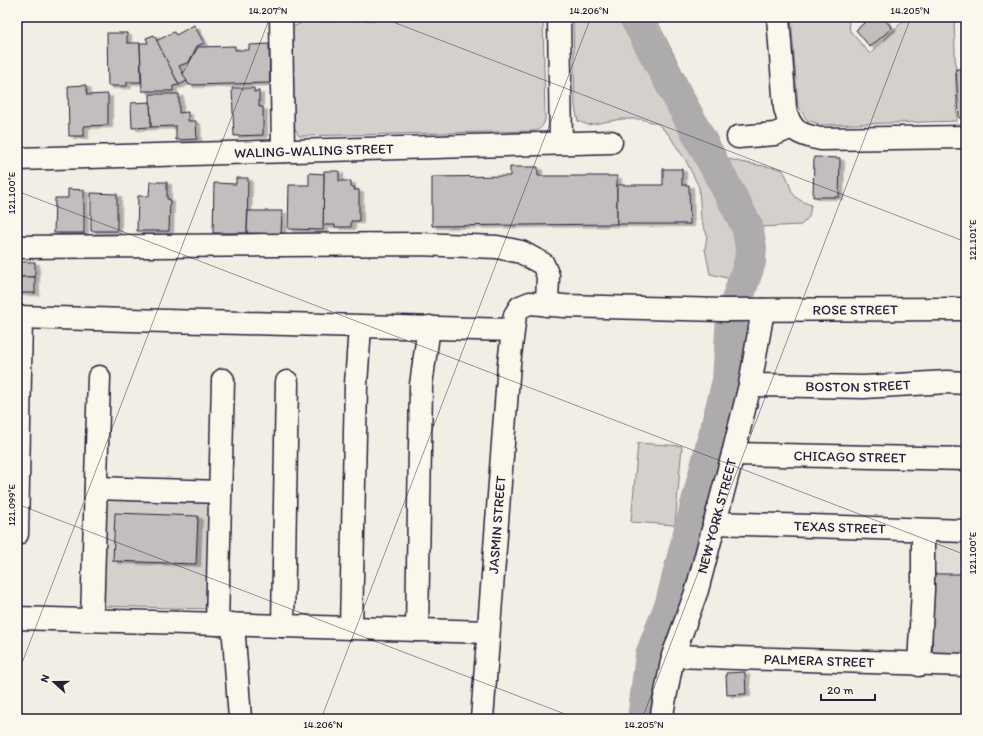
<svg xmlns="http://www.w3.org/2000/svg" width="983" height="736" font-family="Itim,sans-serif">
<defs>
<filter id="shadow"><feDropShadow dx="4.5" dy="2.5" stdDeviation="0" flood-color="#0004"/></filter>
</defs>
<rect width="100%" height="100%" fill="#f2eee5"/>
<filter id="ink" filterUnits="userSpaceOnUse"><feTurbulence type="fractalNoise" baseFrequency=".025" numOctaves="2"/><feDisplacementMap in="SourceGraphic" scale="8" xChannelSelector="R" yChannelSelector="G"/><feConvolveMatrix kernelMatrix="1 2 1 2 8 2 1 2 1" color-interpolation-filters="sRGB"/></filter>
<g filter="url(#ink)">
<path fill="#e0dcd6" d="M929 536 966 537V656H926Z"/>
<g fill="#d4d1cc" stroke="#7b7a84">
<path d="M401 17H543L545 120C543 126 541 129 535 131L299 136 294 127 291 32 293 27 303 22 382 20Z"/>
<path d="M573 17H655L685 77 712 143 719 156 740 162 782 169C795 188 785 196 811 205L809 217 801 225 760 227 753 249 750 270 731 279 710 274 705 249 707 235 701 219 699 187 686 161 669 135 658 124 641 119H621L588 125 578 121 575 107Z"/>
<path d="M791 17H848L850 31 870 54 907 17H954L957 121 822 125 807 120 798 106Z"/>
<path d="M638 443 682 446 675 525 631 522Z"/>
<path d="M106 494 210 498 208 609 103 606Z"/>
</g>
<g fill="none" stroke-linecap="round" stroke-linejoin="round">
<path stroke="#aeabad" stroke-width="32" d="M635 17 747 226 751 247 750 262 732 315 728 381 671 603 651 655 643 719"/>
</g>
<g fill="#c2bebe" stroke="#22223b" filter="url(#shadow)">
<path d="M871 17H878L882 21 884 19 892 28 870 47 856 30Z"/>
<path d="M194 25 204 43 197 46 189 62 179 66 187 81 179 85 156 41 174 32 176 35Z"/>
<path d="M107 33H127V43H140L141 82H127V86H108Z"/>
<path d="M963 34H966V63Z"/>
<path d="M154 35 179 85 173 86V91H142L140 43H148L146 38Z"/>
<path d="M269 44 270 83 189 85 183 74 198 47 235 46V50H249V45Z"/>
<path d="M956 69H966V118H959Z"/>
<path d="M86 85 87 95 108 94V125L84 126V136H69L68 86Z"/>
<path d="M232 88H254V92L259 91V107H263V135L234 136Z"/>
<path d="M150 94H179V113L188 112V121H196L197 139 176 140V126L151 127Z"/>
<path d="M150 102 151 127 132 128 131 103Z"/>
<path d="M814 157 840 158 839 197H813Z"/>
<path d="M510 167H538V176H617V224L432 226V177L510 176Z"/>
<path d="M663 169H682V185H689L690 224H617V185H663Z"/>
<path d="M324 171H339V181H351V187H355L354 190H359V221H351V227H335V225H323Z"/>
<path d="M309 173 324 174 323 230 288 229 289 185H309Z"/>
<path d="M236 178H248L247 233H213L214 183 236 184Z"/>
<path d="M150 182H167V199H170L169 231H137L138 196H149Z"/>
<path d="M68 189 84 190V233H54L55 198H68Z"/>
<path d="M91 193 117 194V231H91Z"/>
<path d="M248 211H282L281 234 247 233Z"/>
<rect x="17" y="262" width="18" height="15"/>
<rect x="17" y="277" width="18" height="16"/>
<path d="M115 513 198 516 196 564 113 561Z"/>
<path d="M933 574H966V655H932Z"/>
<path d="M745 672 746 694 727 695 726 673Z"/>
</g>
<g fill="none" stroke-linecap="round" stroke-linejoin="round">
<g stroke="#22223b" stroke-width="25">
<g id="minor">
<path d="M281 17 283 151"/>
<path d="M559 17 561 143"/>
<path d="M778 17 785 108C790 131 799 135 821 139L966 137"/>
<path d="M738 137 775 134 792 127"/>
<path id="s1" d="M17 159 611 142"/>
<path d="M17 247 418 244 497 247 521 252 543 264 548 276 547 305"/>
<path d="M17 317 512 330"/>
<path id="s2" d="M750 385 864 387 947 382 966 383"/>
<path id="s3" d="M733 454 966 459"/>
<path d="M96 488 220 492"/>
<path id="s4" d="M714 523 966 531"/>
<path d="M17 534 21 317"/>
<path d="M17 618 488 632"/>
<path d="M92 620 99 377"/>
<path d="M217 624 223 380"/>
<path d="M233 624 240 719"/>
<path d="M283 626 287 382"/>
<path d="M351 628 356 384 360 327"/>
<path d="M417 630 421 385 429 327"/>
<path id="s5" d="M673 656 966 665"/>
<path d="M919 665 923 589V531"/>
<path id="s6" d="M482 719 509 364 515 315 520 307 530 303 564 306 723 310 966 309"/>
<path id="s7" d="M661 719 673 656 697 590 733 454 750 385 763 310"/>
</g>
</g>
<use href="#minor" stroke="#fbf7ec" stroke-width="22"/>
</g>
</g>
<path fill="none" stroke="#22223b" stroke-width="1" stroke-opacity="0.45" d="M380 17 966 242M17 191 966 555M17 504 578 719M17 676 270 17M321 719 591 17M642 719 911 17M963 719 966 710"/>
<g text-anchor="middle" stroke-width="3" stroke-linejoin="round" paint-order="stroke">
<g font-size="14" fill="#22223b" stroke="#fbf7ec">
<text dy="5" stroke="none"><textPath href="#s1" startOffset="297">WALING-WALING STREET</textPath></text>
<text dy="5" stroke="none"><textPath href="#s6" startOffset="751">ROSE STREET</textPath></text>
<text dy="5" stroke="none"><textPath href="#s2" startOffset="108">BOSTON STREET</textPath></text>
<text dy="5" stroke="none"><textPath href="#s3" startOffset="117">CHICAGO STREET</textPath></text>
<text dy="5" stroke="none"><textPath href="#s7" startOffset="211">NEW YORK STREET</textPath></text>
<text dy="5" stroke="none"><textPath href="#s6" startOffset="195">JASMIN STREET</textPath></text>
<text dy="5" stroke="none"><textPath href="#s4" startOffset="126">TEXAS STREET</textPath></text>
<text dy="5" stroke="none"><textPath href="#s5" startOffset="146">PALMERA STREET</textPath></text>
</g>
</g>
<rect width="983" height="736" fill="none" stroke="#fbf7ec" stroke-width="44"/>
<g transform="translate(54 682) rotate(291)" stroke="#fbf7ec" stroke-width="3" paint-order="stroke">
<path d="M0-3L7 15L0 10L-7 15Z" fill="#22223b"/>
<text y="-6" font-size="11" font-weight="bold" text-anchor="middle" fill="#22223b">N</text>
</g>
<path d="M821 694v6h54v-6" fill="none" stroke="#22223b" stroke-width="2"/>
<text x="827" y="694" font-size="12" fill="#22223b" stroke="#fbf7ec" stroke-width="3" paint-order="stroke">20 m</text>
<rect x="22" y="22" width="939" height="692" fill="none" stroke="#22223b" stroke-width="1.5"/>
<g font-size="10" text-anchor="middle" fill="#22223b">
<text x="268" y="14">14.207°N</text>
<text x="589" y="14">14.206°N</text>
<text x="910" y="14">14.205°N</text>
<text transform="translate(11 193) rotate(-90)" y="4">121.100°E</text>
<text transform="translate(972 240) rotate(-90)" y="4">121.101°E</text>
<text transform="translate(11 505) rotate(-90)" y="4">121.099°E</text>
<text transform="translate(972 553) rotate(-90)" y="4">121.100°E</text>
<text x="323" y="728">14.206°N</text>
<text x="644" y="728">14.205°N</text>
</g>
</svg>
